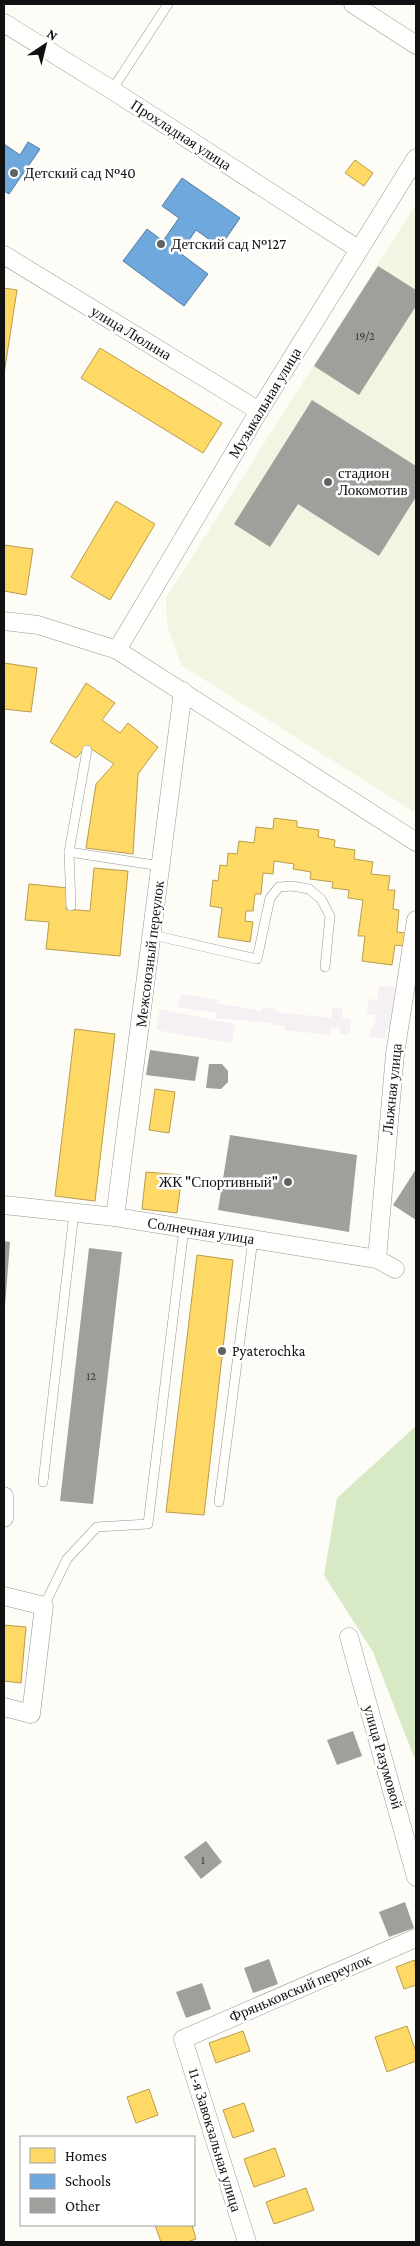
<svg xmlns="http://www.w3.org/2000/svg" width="420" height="2246" font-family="'Crimson Pro',serif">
<rect width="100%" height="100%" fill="#fdfcf7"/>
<g fill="#f5f0f3">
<path d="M379 986 395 987 390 1029H386L384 1039 369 1037 371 1027H374L376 1015 367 1014 368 999 377 1000Z"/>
<path d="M181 994 217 1000V1003L261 1011 262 1008 275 1009V1012L331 1018 333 1008H343L342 1018 351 1019 350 1034H340V1028H331L330 1035 285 1030V1026L274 1025 273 1023 216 1018 217 1013 177 1007Z"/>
<path d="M160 1009 235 1024 232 1043 156 1030Z"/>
</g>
<path fill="#d8eac5" d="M416 1426V1762L373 1652 324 1575 337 1498Z"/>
<path fill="#f0f6e1" d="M416 204V813L181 665 167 625 166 598Z"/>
<g fill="#ffd966" stroke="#b89d4c">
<path d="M355 160 373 173 364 186 345 173Z"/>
<path d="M4 288 17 290 4 374Z"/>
<path d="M100 348 222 423 203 453 81 378Z"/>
<path d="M116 501 155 524 110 600 71 577Z"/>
<path d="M4 545 33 549 26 595 4 591Z"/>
<path d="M4 663 37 668 31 712 4 709Z"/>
<path d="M86 683 115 703 102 720 120 733 128 723 158 747 138 774 133 854 86 848 96 784 114 764 87 746 76 758 50 742Z"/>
<path d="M274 818 297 821V827L319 830 318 837 335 840 334 847 355 850 354 859 373 862 371 874 390 876 388 890H395L393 909 399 910 397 932 405 933 403 946 395 945 392 965 362 961 365 936H358L363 900 348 898 349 890 332 888 333 882 310 879 311 872 293 869 294 864 274 861 273 874 263 873 261 894H255L253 911H246L245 921 253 922 250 942 218 937 222 908 210 906 213 880 218 881 220 865 227 866 228 853 237 854 239 841 254 843 256 827 273 829Z"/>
<path d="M94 868 128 871 120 956 46 949 49 922 25 920 29 884 68 888 66 909 90 911Z"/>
<path d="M75 1029 115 1034 95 1201 55 1196Z"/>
<path d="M155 1089 175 1092 169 1133 149 1130Z"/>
<path d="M146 1172 182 1175 177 1213 142 1209Z"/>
<path d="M197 1255 233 1260 204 1515 166 1512Z"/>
<path d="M4 1625 26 1627 21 1683 4 1681Z"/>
<path d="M415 1960 416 1985 404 1989 396 1967Z"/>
<path d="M407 2026 416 2052V2061L387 2072 375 2037Z"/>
<path d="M243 2031 250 2051 216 2063 209 2043Z"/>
<path d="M149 2089 158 2115 136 2123 127 2097Z"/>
<path d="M244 2103 254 2131 233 2138 223 2110Z"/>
<path d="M275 2148 285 2176 254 2187 244 2159Z"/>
<path d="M306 2188 314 2210 274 2224 266 2202Z"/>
<path d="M155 2225H192L196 2239 187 2242H161Z"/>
</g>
<g fill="#6fa8dc" stroke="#537b9f">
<path d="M28 142 40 149 9 194 4 191V144L20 155Z"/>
<path d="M182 178 240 218 220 247 196 230 180 253 208 274 184 306 123 261 147 229 163 241 179 218 162 206Z"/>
</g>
<g fill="#a19f9c">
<path d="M378 266 416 290V306L359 395 314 366Z"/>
<path d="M312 400 416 466V497L379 556 298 504 270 547 234 524Z"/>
<path d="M150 1050 199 1057 195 1081 146 1075Z"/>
<path d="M209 1064H222L228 1071V1082L221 1089 206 1088Z"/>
<path d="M230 1135 357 1155 349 1232 218 1210Z"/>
<path d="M416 1169V1220L393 1205Z"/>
<path d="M4 1241 10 1242 5 1306H4Z"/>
<path d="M89 1248 122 1252 93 1504 60 1501Z"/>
<path d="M353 1731 362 1756 337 1765 327 1740Z"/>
<path d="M206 1841 222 1862 201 1879 184 1857Z"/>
<path d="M405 1902 414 1928 389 1937 379 1912Z"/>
<path d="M269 1959 278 1984 253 1993 244 1968Z"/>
<path d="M202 1983 211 2009 186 2018 176 1992Z"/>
</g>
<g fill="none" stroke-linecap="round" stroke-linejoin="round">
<g stroke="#979795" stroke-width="10">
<g id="service">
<path d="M112 90 168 4"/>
<path d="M69 852 161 866"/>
<path d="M71 906 69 852 87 750"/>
<path d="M153 935 257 959 270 898 279 887 292 886 309 889 321 899 330 916 325 967"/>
<path d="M43 1482 74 1213"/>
<path d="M219 1502 253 1239"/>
<path d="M44 1606 67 1559 97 1527 148 1524 184 1228"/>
</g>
</g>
<g stroke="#979795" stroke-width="19">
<g id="minor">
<path d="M353 4 416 45"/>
<path d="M4 23 112 90 358 249"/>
<path d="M4 255 259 411"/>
<path d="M4 621 38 625 117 650 416 842"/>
<path d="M117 650 259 411 416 158"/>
<path d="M4 1205 115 1217 377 1259 395 1269"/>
<path d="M115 1217 183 691"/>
<path d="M377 1259 395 1054 416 920"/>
<path d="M4 1496V1518"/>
<path d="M4 1596 44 1606 31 1714 4 1707"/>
<path d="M349 1637 416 1877"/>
<path d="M247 2242 183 2039 416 1938"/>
</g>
</g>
<use href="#service" stroke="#fffffe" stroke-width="9"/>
<use href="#minor" stroke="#fffffe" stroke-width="18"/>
</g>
<g fill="#646362" stroke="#fff" stroke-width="2">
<circle cx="14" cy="173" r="5"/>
<circle cx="161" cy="244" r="5"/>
<circle cx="328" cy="482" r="5"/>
<circle cx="288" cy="1182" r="5"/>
<circle cx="222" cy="1351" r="5"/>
</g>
<g text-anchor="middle" stroke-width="5" stroke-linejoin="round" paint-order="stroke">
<g font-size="12" fill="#353434">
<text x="365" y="340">19/2</text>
<text x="91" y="1380">12</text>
<text x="203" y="1864">1</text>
</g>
<g font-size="15" fill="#111" stroke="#fff">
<text transform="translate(181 135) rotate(33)" y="5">Прохладная улица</text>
<text transform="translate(131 333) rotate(31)" y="5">улица Люлина</text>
<text transform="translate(265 403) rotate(-59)" y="5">Музыкальная улица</text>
<text transform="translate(150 954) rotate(-83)" y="5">Межсоюзный переулок</text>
<text transform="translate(392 1089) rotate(-84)" y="5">Лыжная улица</text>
<text transform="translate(201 1231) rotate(9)" y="5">Солнечная улица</text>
<text transform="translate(383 1757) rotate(74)" y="5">улица Разумовой</text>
<text transform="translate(300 1988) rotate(-23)" y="5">Фряньковский переулок</text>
<text transform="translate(215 2140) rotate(73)" y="5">11-я Завокзальная улица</text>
</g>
<g font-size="15" fill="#111" stroke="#fff" text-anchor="start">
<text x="24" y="178">Детский сад №40</text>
<text x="171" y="249">Детский сад №127</text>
<text x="338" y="478">стадион<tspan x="338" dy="17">Локомотив</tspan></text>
<text x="278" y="1187" text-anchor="end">ЖК "Спортивный"</text>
<text x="232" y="1356">Pyaterochka</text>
</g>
</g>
<rect width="420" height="2246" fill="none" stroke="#111111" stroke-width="10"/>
<rect x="20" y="2136" width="175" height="90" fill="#ffffff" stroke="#a0a0a0"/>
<rect x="30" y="2148" width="25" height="15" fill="#ffd966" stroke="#a0a0a0"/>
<text x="65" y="2161" font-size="15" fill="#111111">Homes</text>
<rect x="30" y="2174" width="25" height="15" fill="#6fa8dc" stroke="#a0a0a0"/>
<text x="65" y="2186" font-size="15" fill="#111111">Schools</text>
<rect x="30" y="2198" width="25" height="15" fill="#a19f9c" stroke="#a0a0a0"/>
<text x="65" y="2211" font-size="15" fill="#111111">Other</text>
<g transform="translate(45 45) rotate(35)" stroke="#ffffff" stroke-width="4" paint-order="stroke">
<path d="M0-4L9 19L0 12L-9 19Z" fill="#111111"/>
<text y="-8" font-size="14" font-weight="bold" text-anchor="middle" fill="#111111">N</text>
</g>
</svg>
